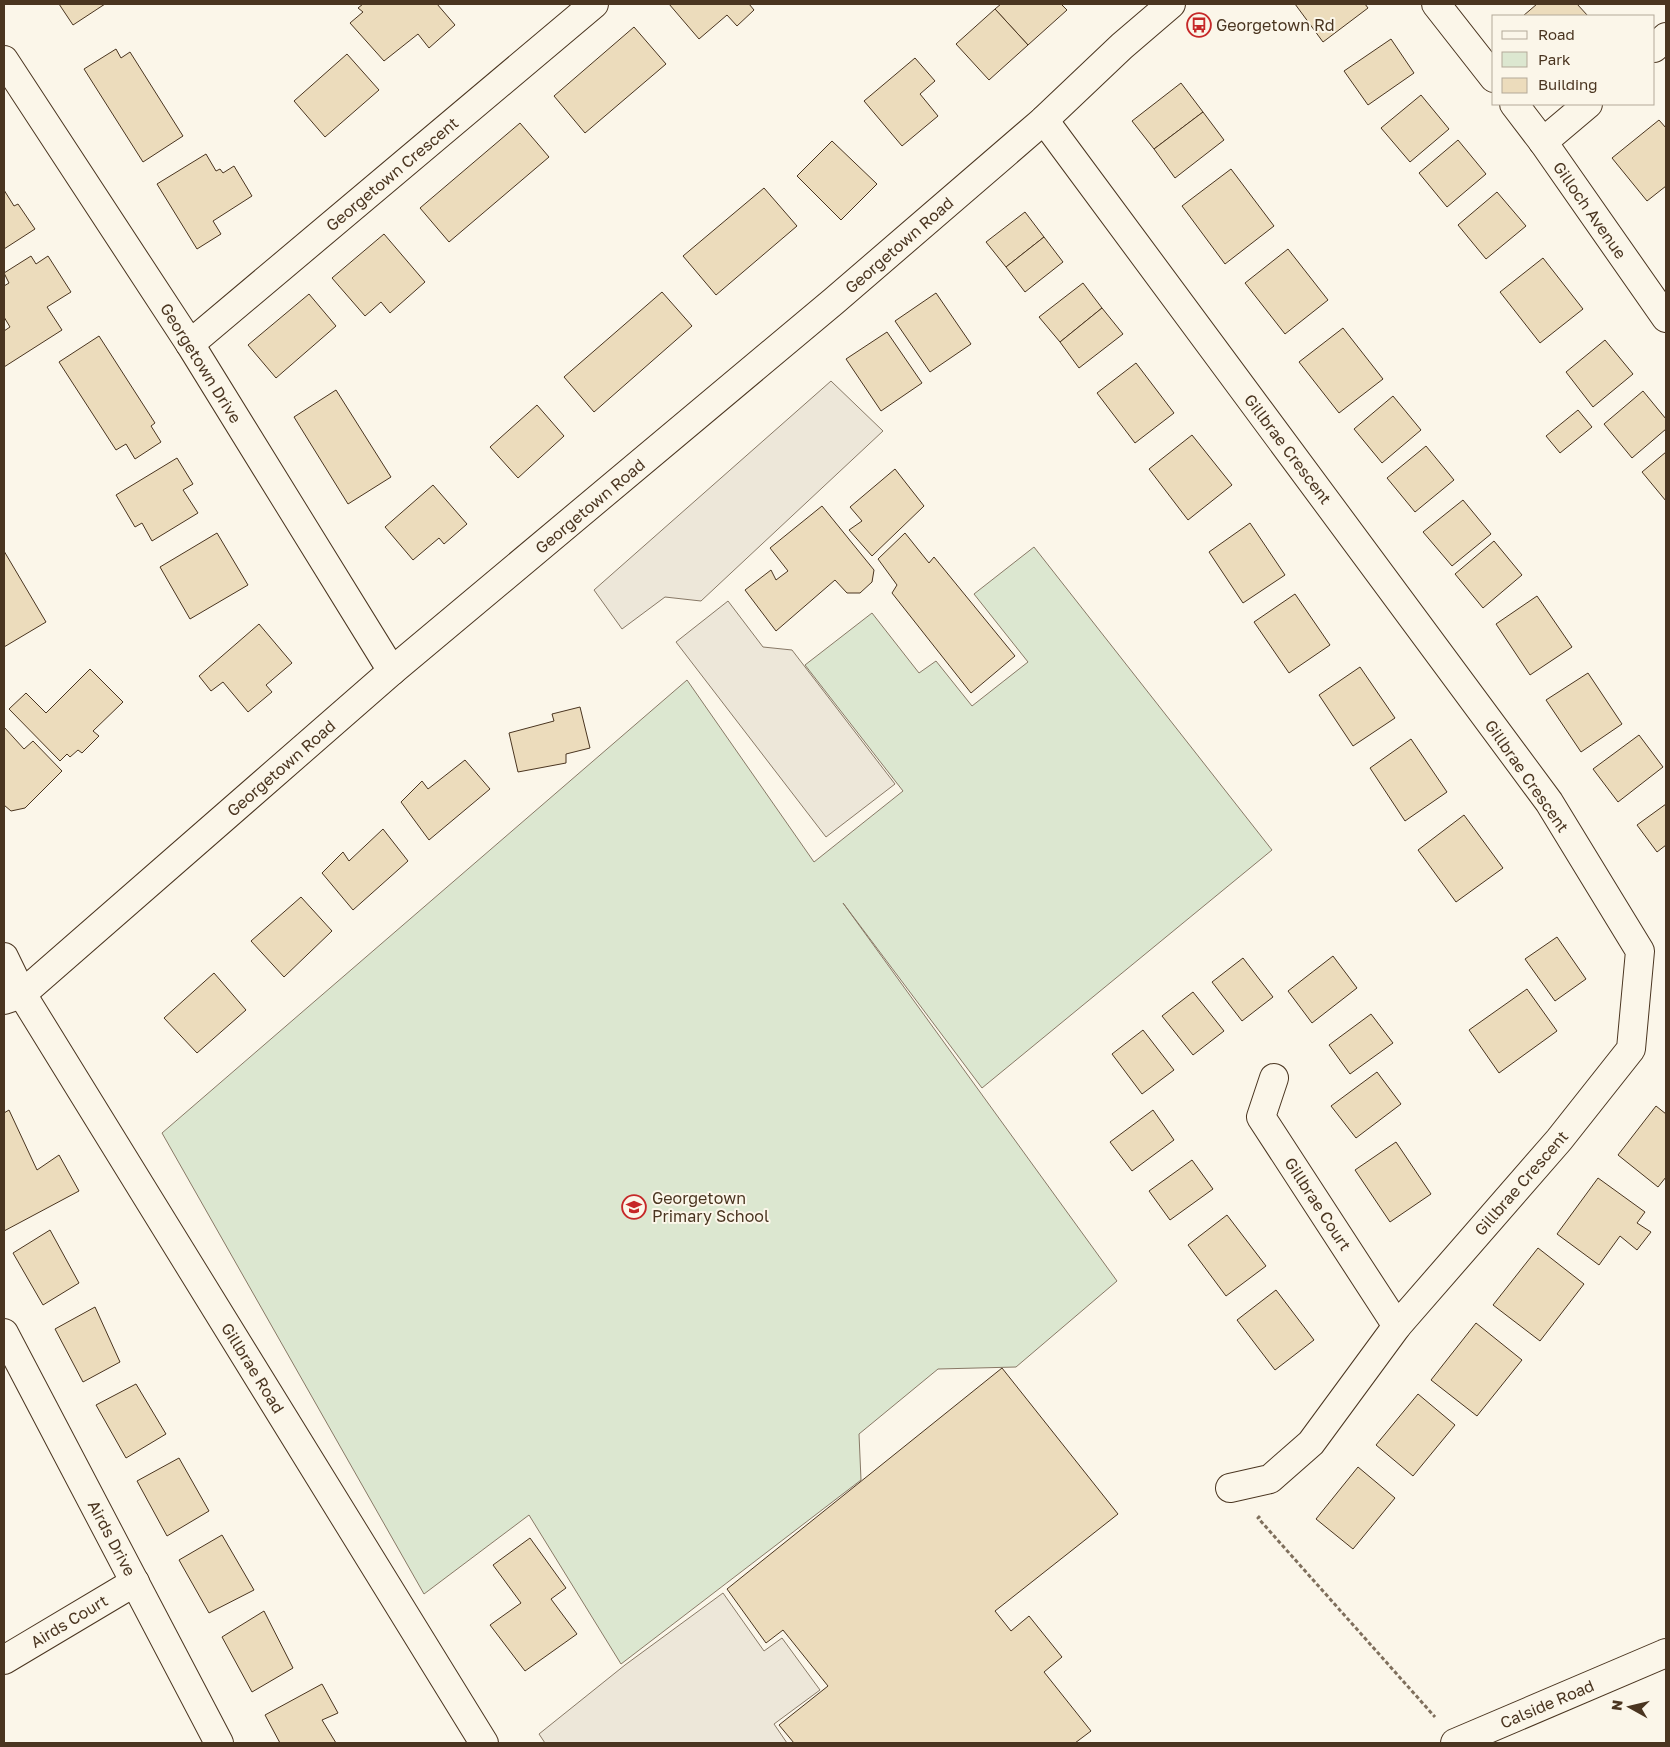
<svg xmlns="http://www.w3.org/2000/svg" width="1670" height="1747" font-family="'Golos Text',sans-serif">
<rect width="100%" height="100%" fill="#fbf6e9"/>
<path fill="#dce7d0" stroke="#887966" d="M1034 547 1272 850 982 1088 843 903 1117 1281 1016 1367 938 1369 859 1434 861 1480 621 1664 529 1515 424 1594 162 1133 687 680 814 862 903 791 805 665 872 613 919 673 936 661 972 706 1028 662 974 594Z"/>
<g fill="#ede7d9" stroke="#887966">
<path d="M831 381 883 431 701 601 665 597 622 629 594 590Z"/>
<path d="M728 601 763 647 792 650 895 784 826 837 676 642Z"/>
<path d="M723 1593 764 1651 782 1638 820 1690 774 1724 787 1743H545L539 1734 625 1665Z"/>
</g>
<g fill="#ecdcbc" stroke="#4a3520">
<path d="M59 4H105L73 25Z"/>
<path d="M363 4H437L455 25 429 48 418 34 384 61 350 23 363 12 358 8Z"/>
<path d="M669 4H749L754 10 737 26 727 15 699 39Z"/>
<path d="M1001 4H1061L1067 10 1028 45 995 9Z"/>
<path d="M1295 4H1365L1368 8 1323 42Z"/>
<path d="M1537 4H1577L1588 16H1523Z"/>
<path d="M995 9 1028 45 989 80 956 44Z"/>
<path d="M634 27 666 64 585 133 554 96Z"/>
<path d="M1391 39 1414 73 1368 105 1344 71Z"/>
<path d="M116 49 121 58 130 52 183 136 143 162 84 69Z"/>
<path d="M347 54 379 90 325 137 294 101Z"/>
<path d="M915 58 935 81 920 94 938 116 902 146 864 101Z"/>
<path d="M1181 83 1203 112 1154 149 1132 121Z"/>
<path d="M1421 95 1449 129 1410 162 1381 128Z"/>
<path d="M1203 112 1224 140 1175 178 1154 149Z"/>
<path d="M1659 120 1666 128V186L1647 201 1612 158Z"/>
<path d="M520 123 549 157 449 242 420 208Z"/>
<path d="M1458 140 1486 174 1447 207 1419 173Z"/>
<path d="M832 141 877 184 841 220 797 176Z"/>
<path d="M206 154 216 171 220 169 223 173 234 166 252 196 213 221 221 234 197 249 157 184Z"/>
<path d="M1231 169 1274 226 1225 264 1182 206Z"/>
<path d="M764 188 797 226 716 295 683 256Z"/>
<path d="M4 190 14 206 18 204 35 229 4 249Z"/>
<path d="M1497 192 1526 226 1486 259 1458 225Z"/>
<path d="M1025 212 1044 237 1006 267 986 242Z"/>
<path d="M384 234 425 282 390 313 381 302 365 316 332 278Z"/>
<path d="M1044 237 1063 262 1025 292 1006 267Z"/>
<path d="M1288 249 1328 300 1285 334 1245 283Z"/>
<path d="M31 256 36 264 48 256 71 292 47 307 62 330 4 367V331L10 327 4 317V286L9 283 4 273Z"/>
<path d="M1543 258 1583 309 1540 343 1500 292Z"/>
<path d="M1083 283 1102 308 1060 342 1039 317Z"/>
<path d="M662 292 692 326 594 412 564 377Z"/>
<path d="M936 293 971 344 930 372 895 321Z"/>
<path d="M309 294 336 326 276 378 248 345Z"/>
<path d="M1102 308 1123 334 1079 368 1060 342Z"/>
<path d="M1343 328 1383 379 1339 413 1299 362Z"/>
<path d="M887 332 922 383 881 411 846 359Z"/>
<path d="M99 336 155 423 151 426 161 442 135 459 126 444 116 450 59 362Z"/>
<path d="M1605 340 1633 374 1593 407 1566 372Z"/>
<path d="M1136 363 1174 413 1135 443 1097 393Z"/>
<path d="M336 390 391 477 348 504 294 417Z"/>
<path d="M1643 391 1666 419V429L1632 458 1604 424Z"/>
<path d="M1393 396 1421 430 1382 463 1354 429Z"/>
<path d="M537 405 564 436 518 478 490 447Z"/>
<path d="M1578 410 1592 427 1560 453 1546 436Z"/>
<path d="M1192 435 1232 485 1188 520 1149 469Z"/>
<path d="M1426 446 1454 480 1415 512 1387 478Z"/>
<path d="M1666 452V501L1642 472Z"/>
<path d="M177 458 193 484 183 490 198 513 152 541 142 523 135 527 116 495Z"/>
<path d="M895 469 924 506 872 556 849 530 862 521 850 507Z"/>
<path d="M433 485 467 524 444 544 439 538 413 560 385 527Z"/>
<path d="M1463 500 1491 534 1452 566 1423 532Z"/>
<path d="M822 506 874 570 872 582 860 593H847L835 580 776 631 745 590 771 570 776 580 788 571 770 548Z"/>
<path d="M1250 523 1285 575 1243 603 1209 552Z"/>
<path d="M217 533 248 585 190 619 160 567Z"/>
<path d="M905 533 929 563 934 557 1015 656 971 693 892 593 897 585 878 559Z"/>
<path d="M1494 541 1522 575 1483 608 1455 574Z"/>
<path d="M4 551 46 622 4 647Z"/>
<path d="M1295 594 1330 645 1289 673 1254 622Z"/>
<path d="M1537 596 1572 647 1530 675 1496 624Z"/>
<path d="M259 624 292 663 266 685 272 692 248 712 223 682 211 691 199 676Z"/>
<path d="M1360 667 1395 718 1353 746 1319 695Z"/>
<path d="M90 669 123 702 93 731 99 736 82 753 78 750 70 757 67 754 60 761 9 709 26 693 46 713Z"/>
<path d="M1588 673 1622 724 1581 752 1546 700Z"/>
<path d="M580 707 590 748 566 754V763L518 772 509 733 554 721 552 714Z"/>
<path d="M4 727 24 749 33 741 62 771 25 808 11 811 4 805Z"/>
<path d="M1639 735 1663 767 1618 802 1593 769Z"/>
<path d="M1411 739 1447 792 1405 821 1370 768Z"/>
<path d="M465 760 490 789 429 840 401 802 422 781 428 789Z"/>
<path d="M1666 804V845L1657 852 1637 825Z"/>
<path d="M1464 815 1503 868 1456 902 1418 850Z"/>
<path d="M383 829 408 861 353 910 322 873 343 852 349 861Z"/>
<path d="M301 897 332 931 284 977 251 941Z"/>
<path d="M1557 937 1586 979 1555 1001 1525 959Z"/>
<path d="M1333 956 1357 988 1312 1023 1288 991Z"/>
<path d="M1243 958 1273 997 1242 1021 1212 982Z"/>
<path d="M214 973 246 1010 197 1053 164 1018Z"/>
<path d="M1527 989 1557 1031 1499 1073 1469 1030Z"/>
<path d="M1193 992 1224 1031 1193 1055 1162 1016Z"/>
<path d="M1371 1014 1393 1043 1350 1074 1329 1045Z"/>
<path d="M1143 1030 1174 1070 1142 1094 1112 1054Z"/>
<path d="M1377 1072 1401 1104 1356 1138 1331 1106Z"/>
<path d="M1656 1106 1666 1114V1177L1658 1187 1618 1155Z"/>
<path d="M9 1110 37 1170 59 1155 79 1191 4 1231V1113Z"/>
<path d="M1153 1110 1174 1140 1132 1171 1110 1142Z"/>
<path d="M1396 1142 1431 1194 1390 1222 1355 1170Z"/>
<path d="M1192 1160 1213 1189 1170 1220 1149 1191Z"/>
<path d="M1598 1178 1645 1212 1637 1223 1651 1232 1637 1250 1620 1236 1599 1265 1557 1234Z"/>
<path d="M1227 1215 1266 1266 1226 1296 1188 1245Z"/>
<path d="M50 1230 79 1283 43 1305 13 1253Z"/>
<path d="M1538 1248 1584 1284 1540 1341 1493 1305Z"/>
<path d="M1276 1290 1314 1340 1275 1370 1237 1320Z"/>
<path d="M95 1307 120 1362 83 1382 55 1329Z"/>
<path d="M1476 1323 1522 1360 1477 1416 1431 1380Z"/>
<path d="M1002 1368 1118 1514 995 1611 1011 1631 1029 1616 1062 1657 1044 1672 1091 1731 1075 1743H794L779 1725 828 1686 783 1630 766 1643 727 1589Z"/>
<path d="M136 1384 166 1434 126 1458 96 1405Z"/>
<path d="M1418 1394 1455 1425 1413 1476 1376 1445Z"/>
<path d="M179 1458 209 1511 167 1536 137 1481Z"/>
<path d="M1358 1467 1395 1498 1353 1549 1316 1519Z"/>
<path d="M222 1535 254 1590 209 1613 179 1560Z"/>
<path d="M530 1538 566 1588 551 1599 577 1634 525 1671 490 1625 521 1603 493 1565Z"/>
<path d="M264 1611 293 1668 252 1692 222 1637Z"/>
<path d="M322 1684 338 1713 322 1720 336 1743H280L265 1715Z"/>
</g>
<g fill="none" stroke-linecap="round" stroke-linejoin="round">
<g stroke="#4a3520" stroke-width="30">
<g id="minor">
<path d="M1436 4 1494 78"/>
<path d="M1654 48 1666 37"/>
<path d="M4 60 190 344 392 671"/>
<path d="M1514 104 1543 142 1666 318"/>
<path d="M1044 120 1549 802 1640 951 1631 1049 1559 1140 1397 1326 1311 1443 1270 1479 1230 1488"/>
<path d="M1543 142 1588 104"/>
<path d="M190 344 594 4"/>
<path d="M4 957 22 994 484 1743"/>
<path d="M4 1000 22 994 392 671 834 301 1044 120 1122 46 1171 4"/>
<path d="M1274 1078 1261 1117 1397 1326"/>
<path d="M4 1333 219 1743"/>
<path d="M4 1660 135 1582"/>
<path d="M1455 1743 1666 1653"/>
</g>
</g>
<path stroke="#7f6f5c" stroke-width="3" stroke-dasharray="4 2.5" stroke-linecap="butt" d="M1260 1516 1258 1518 1435 1717"/>
<use href="#minor" stroke="#fbf6e9" stroke-width="28"/>
</g>
<defs>
<g id="bus-ring" transform="scale(1.25)"><circle r="9.5" fill="#fbf6e9" stroke="#c62828" stroke-width="1.5"/><path d="M-5-6H5V4H4V6H2V4H-2V6H-4V4H-5ZM-3.5-4V0h7V-4ZM-3.5 1.2v1.5H-2V1.2ZM2 1.2v1.5H3.5V1.2Z" fill="#c62828"/></g>
<g id="school-ring" transform="scale(1.25)"><circle r="9.5" fill="#fbf6e9" stroke="#c62828" stroke-width="1.5"/><path d="M0-5L7-2L0 1L-7-2ZM-4 1L0 2.5L4 1V4Q0 6-4 4Z" fill="#c62828"/></g>
</defs>
<g fill-rule="evenodd">
<use href="#bus-ring" x="1199" y="25"/>
<use href="#school-ring" x="634" y="1207"/>
</g>
<g text-anchor="middle" stroke-width="4" stroke-linejoin="round" paint-order="stroke">
<g font-size="16" fill="#4a3520" stroke="#fbf6e9" text-anchor="start">
<text x="1216" y="31">Georgetown Rd</text>
<text x="652" y="1204">Georgetown<tspan x="652" dy="18">Primary School</tspan></text>
</g>
<g font-size="16" fill="#4a3520" stroke="#fbf6e9">
<text transform="translate(392 174) rotate(-40)" y="6">Georgetown Crescent</text>
<text transform="translate(1590 210) rotate(55)" y="6">Gilloch Avenue</text>
<text transform="translate(899 245) rotate(-41)" y="6">Georgetown Road</text>
<text transform="translate(201 363) rotate(58)" y="6">Georgetown Drive</text>
<text transform="translate(1288 449) rotate(53)" y="6">Gillbrae Crescent</text>
<text transform="translate(590 506) rotate(-40)" y="6">Georgetown Road</text>
<text transform="translate(281 768) rotate(-41)" y="6">Georgetown Road</text>
<text transform="translate(1527 776) rotate(55)" y="6">Gillbrae Crescent</text>
<text transform="translate(1521 1183) rotate(-49)" y="6">Gillbrae Crescent</text>
<text transform="translate(1318 1204) rotate(57)" y="6">Gillbrae Court</text>
<text transform="translate(253 1368) rotate(58)" y="6">Gillbrae Road</text>
<text transform="translate(112 1538) rotate(62)" y="6">Airds Drive</text>
<text transform="translate(69 1621) rotate(-31)" y="6">Airds Court</text>
<text transform="translate(1547 1704) rotate(-23)" y="6">Calside Road</text>
</g>
</g>
<rect width="1670" height="1747" fill="none" stroke="#4a3520" stroke-width="10"/>
<rect x="1492" y="15" width="162" height="90" fill="#fbf6e9" stroke="#b4a999"/>
<rect x="1502" y="31" width="25" height="8" fill="#fbf6e9" stroke="#b4a999"/>
<text x="1538" y="40" font-size="15" fill="#4a3520">Road</text>
<rect x="1502" y="52" width="25" height="15" fill="#dce7d0" stroke="#b4a999"/>
<text x="1538" y="65" font-size="15" fill="#4a3520">Park</text>
<rect x="1502" y="78" width="25" height="15" fill="#ecdcbc" stroke="#b4a999"/>
<text x="1538" y="90" font-size="15" fill="#4a3520">Building</text>
<g transform="translate(1630 1707) rotate(278)" stroke="#fbf6e9" stroke-width="4" paint-order="stroke">
<path d="M0-4L9 19L0 12L-9 19Z" fill="#4a3520"/>
<text y="-8" font-size="14" font-weight="bold" text-anchor="middle" fill="#4a3520">N</text>
</g>
</svg>
